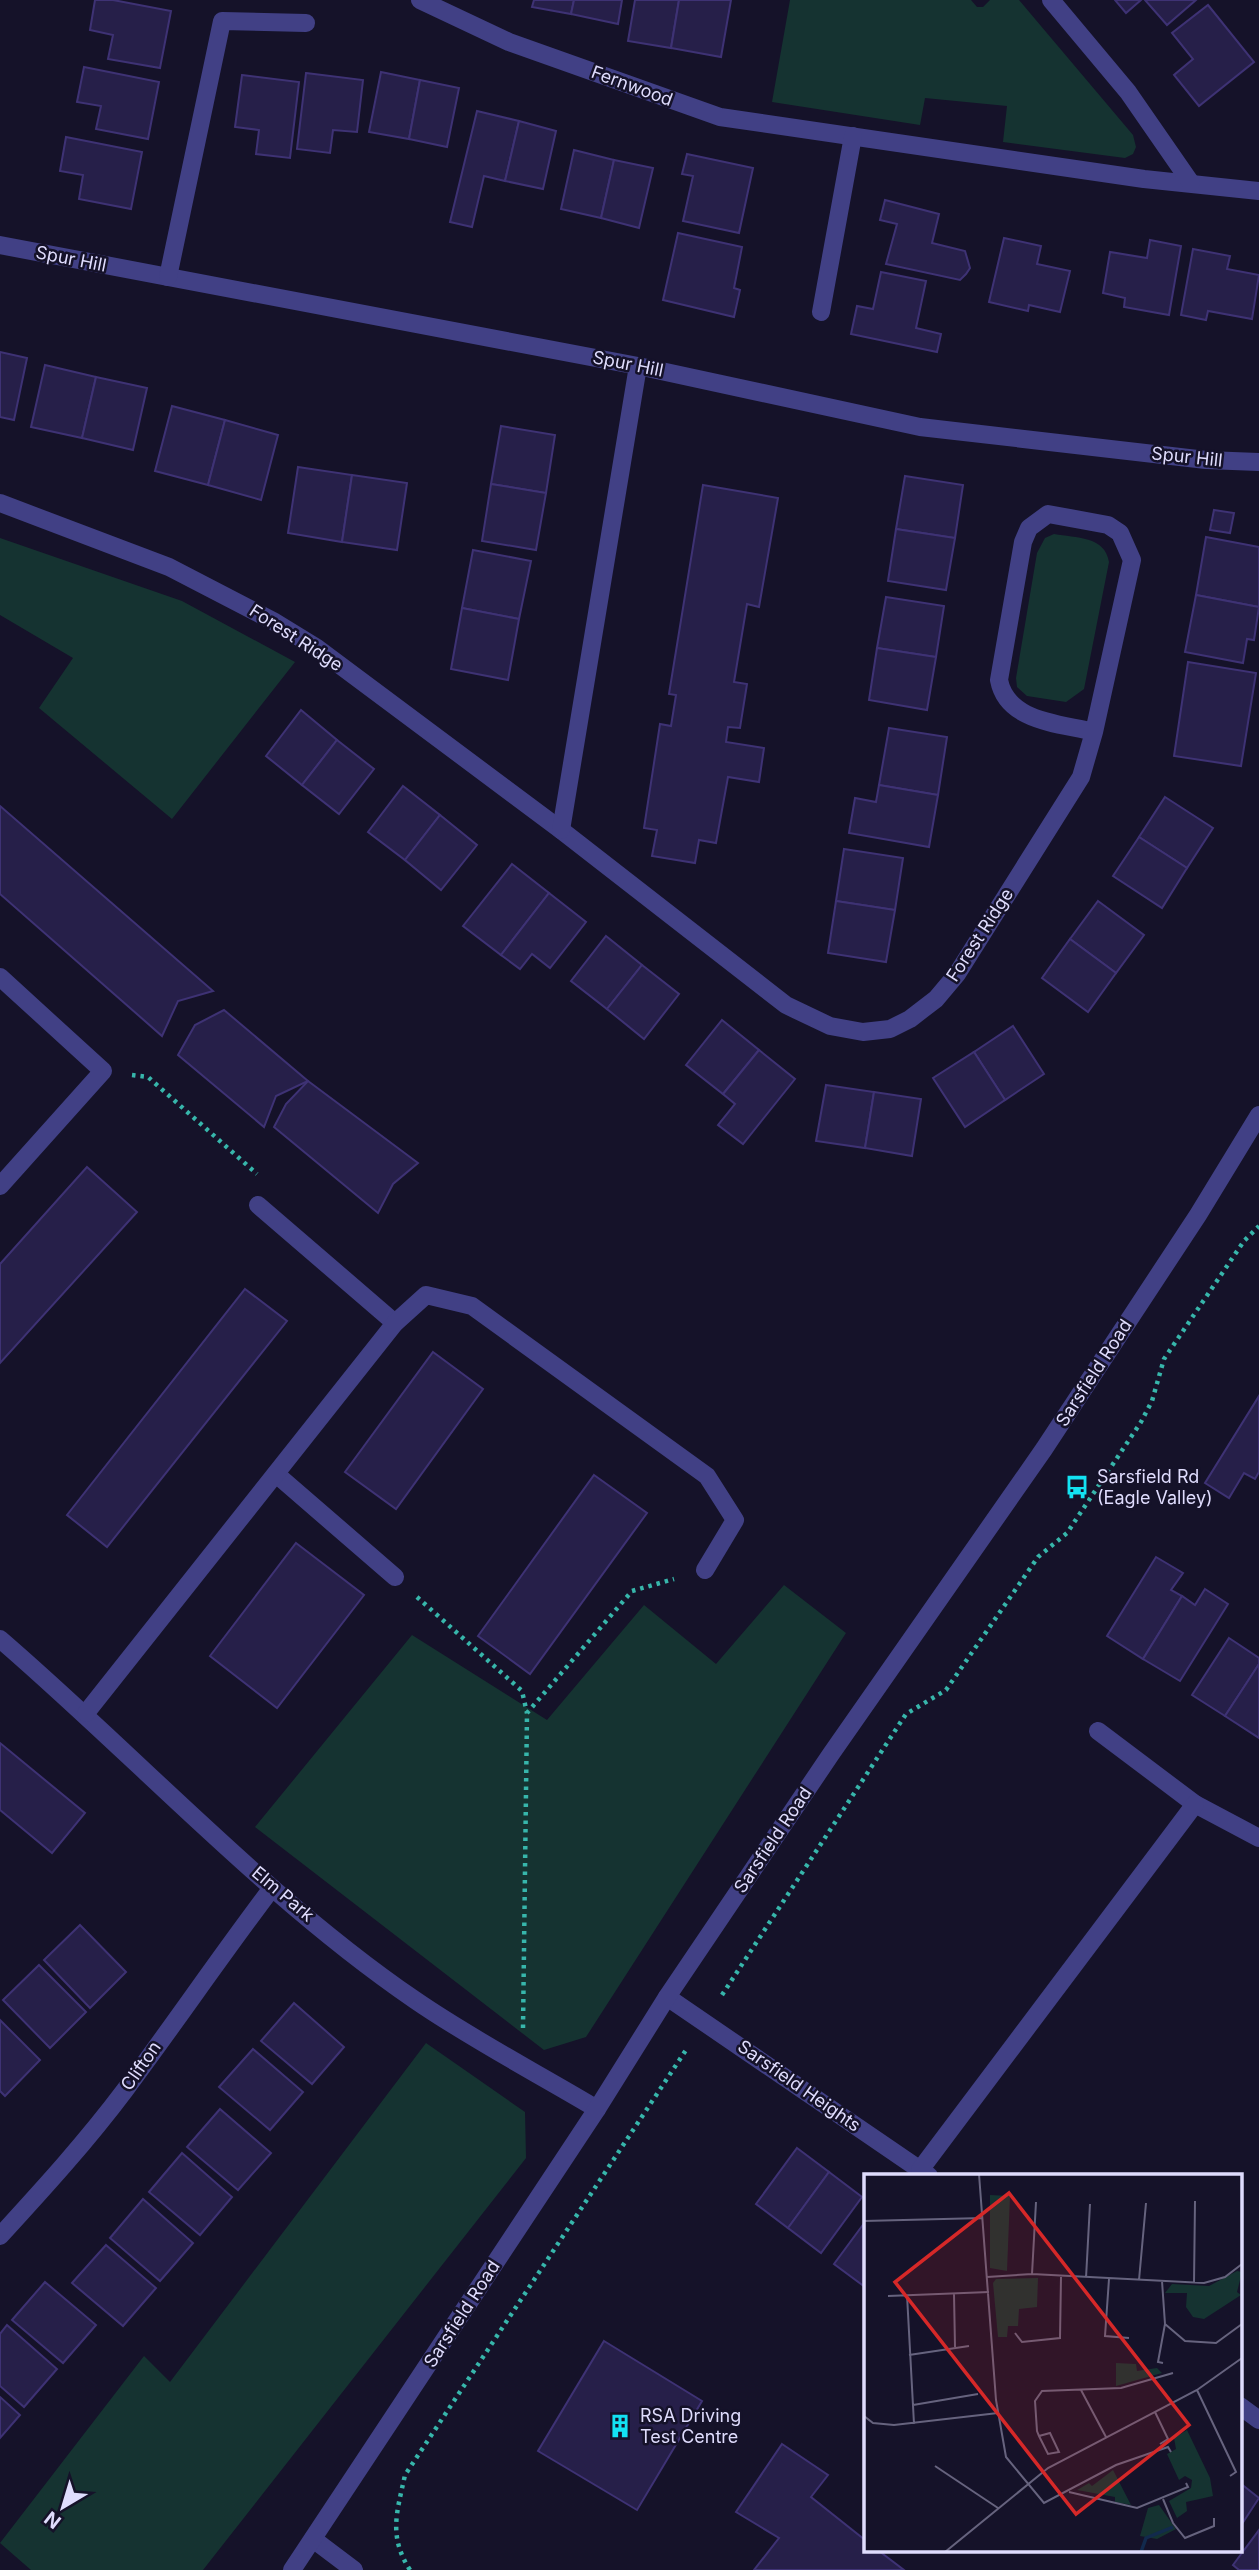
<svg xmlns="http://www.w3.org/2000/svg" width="1259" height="2570" font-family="Inter,sans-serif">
<rect width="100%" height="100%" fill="#151229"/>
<g fill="#153331">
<path d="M790 0H971L977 7H983L990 0H1019L1133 135 1136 147 1133 154 1125 158 1003 142 1007 106 925 98 920 125 772 102Z"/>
<path d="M1054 534C1076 538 1105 536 1109 562L1084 689 1066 702 1027 696 1017 687 1016 678 1037 553 1045 538Z"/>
<path d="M0 538 182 601 295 662 172 819 39 708 73 658 0 615Z"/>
<path d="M784 1585 846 1633 586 2037 544 2050 255 1827 412 1635 547 1720 644 1605 716 1664Z"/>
<path d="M426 2043 525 2112 526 2158 203 2570H31L0 2543 144 2356 170 2382Z"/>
</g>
<g fill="#261f49" stroke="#3e3274" stroke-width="2">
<path d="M95 0H113L171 11 160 68 108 59 113 35 90 30Z"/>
<path d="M534 0H574L571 14 532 7Z"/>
<path d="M574 0H622L618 24 571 14Z"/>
<path d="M635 0H679L671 48 628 41Z"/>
<path d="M679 0H731L721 57 671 48Z"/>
<path d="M1115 0H1141L1126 13Z"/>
<path d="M1145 0H1196L1167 25Z"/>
<path d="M1208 5 1254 62 1199 106 1174 75 1193 59 1172 33Z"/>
<path d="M84 67 159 82 148 139 96 129 101 106 77 102Z"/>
<path d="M381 72 420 80 409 139 369 132Z"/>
<path d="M306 73 363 80 357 132 333 130 330 153 297 149Z"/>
<path d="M242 75 299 82 290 158 256 154 259 130 235 127Z"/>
<path d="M420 80 459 88 447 147 409 139Z"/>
<path d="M477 111 519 121 505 181 484 176 472 227 450 222Z"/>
<path d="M519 121 556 131 543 189 505 181Z"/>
<path d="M66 137 142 152 131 209 79 199 83 175 60 171Z"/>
<path d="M574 150 614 160 601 218 561 209Z"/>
<path d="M687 154 753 168 739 233 683 221 693 176 682 174Z"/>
<path d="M614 160 653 168 639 228 601 218Z"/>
<path d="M885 200 939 214 932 243 965 251 970 268 966 274 960 280 886 264 897 224 880 220Z"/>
<path d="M678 233 742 247 734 288 740 290 734 317 663 300Z"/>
<path d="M1004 238 1041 246 1037 264 1070 271 1060 312 1029 305 1028 311 989 302Z"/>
<path d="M1150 240 1181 246 1169 315 1124 307 1125 298 1103 293 1110 252 1147 258Z"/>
<path d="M1193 249 1230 256 1227 269 1259 275 1252 319 1208 311 1206 320 1181 315Z"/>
<path d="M881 272 926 281 916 328 941 334 937 352 851 334 857 306 873 309Z"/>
<path d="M0 352 27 358 14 420 0 417Z"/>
<path d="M45 365 96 377 82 438 31 427Z"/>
<path d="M96 377 147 388 133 450 82 438Z"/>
<path d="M172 406 225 420 208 485 155 471Z"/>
<path d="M225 420 278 435 261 500 208 485Z"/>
<path d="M501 426 555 435 546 493 491 484Z"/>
<path d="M298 467 352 475 342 542 288 533Z"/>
<path d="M352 475 407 483 397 550 342 542Z"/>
<path d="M905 476 963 485 955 538 896 529Z"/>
<path d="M491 484 546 493 536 550 482 541Z"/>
<path d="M703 485 778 498 759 607 747 604 734 682 747 684 740 728 728 727 726 742 764 748 759 782 728 777 716 843 699 840 695 863 652 856 657 830 644 828 660 724 671 726 676 695 669 694Z"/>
<path d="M1214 510 1234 513 1230 533 1210 530Z"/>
<path d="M896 529 955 538 946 590 888 581Z"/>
<path d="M1206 537 1259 547V607L1196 595Z"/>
<path d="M473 550 531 561 519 619 462 608Z"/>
<path d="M1196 595 1259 607 1254 640 1247 639 1243 663 1185 652Z"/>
<path d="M886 597 944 606 936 657 877 648Z"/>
<path d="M462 608 519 619 508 680 451 669Z"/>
<path d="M877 648 936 657 927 710 869 700Z"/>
<path d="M1188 662 1256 673 1241 766 1174 756Z"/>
<path d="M301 710 337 740 302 785 266 756Z"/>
<path d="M889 728 947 737 938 795 879 785Z"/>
<path d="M337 740 374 769 339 814 302 785Z"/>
<path d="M879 785 938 795 929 847 849 833 855 798 876 802Z"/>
<path d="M403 786 440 815 405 860 368 832Z"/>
<path d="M1165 797 1213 828 1187 868 1139 837Z"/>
<path d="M0 806 213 991 178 1001 162 1036 0 894Z"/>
<path d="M440 815 477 845 441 890 405 860Z"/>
<path d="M1139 837 1187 868 1162 908 1113 876Z"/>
<path d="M844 849 903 858 895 910 836 901Z"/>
<path d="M512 864 549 893 501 955 463 926Z"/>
<path d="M549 893 586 922 550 968 532 954 520 969 501 955Z"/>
<path d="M836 901 895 910 886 962 828 953Z"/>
<path d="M1098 901 1144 935 1116 973 1070 939Z"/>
<path d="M606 936 642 965 607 1009 571 981Z"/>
<path d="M1070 939 1116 973 1088 1012 1042 978Z"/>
<path d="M642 965 679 994 644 1039 607 1009Z"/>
<path d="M224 1010 308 1081 276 1096 264 1127 178 1055 195 1025Z"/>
<path d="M722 1020 759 1050 723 1094 686 1065Z"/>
<path d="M1013 1026 1044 1074 1005 1100 974 1052Z"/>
<path d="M759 1050 795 1079 743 1144 718 1125 735 1104 723 1094Z"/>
<path d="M974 1052 1005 1100 965 1127 933 1078Z"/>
<path d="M308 1081 418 1163 393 1184 378 1213 274 1127 286 1104Z"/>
<path d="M826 1085 874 1092 865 1148 816 1141Z"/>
<path d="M874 1092 921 1099 912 1156 865 1148Z"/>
<path d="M87 1167 137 1212 0 1363V1264Z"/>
<path d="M245 1289 287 1321 107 1547 67 1515Z"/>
<path d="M433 1352 483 1389 396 1509 345 1472Z"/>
<path d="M1259 1396V1472L1255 1479 1244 1473 1229 1498 1205 1483Z"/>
<path d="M594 1475 647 1513 530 1674 478 1636Z"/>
<path d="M296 1543 364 1595 277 1708 210 1656Z"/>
<path d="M1156 1557 1183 1573 1171 1590 1182 1596 1143 1659 1107 1636Z"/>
<path d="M1205 1589 1228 1604 1180 1681 1143 1659 1182 1596 1195 1605Z"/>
<path d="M1229 1638 1259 1658V1664L1225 1716 1192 1695Z"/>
<path d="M1259 1664V1738L1225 1716Z"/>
<path d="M0 1743 85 1813 52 1853 0 1810Z"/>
<path d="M80 1925 126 1972 90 2008 44 1960Z"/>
<path d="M39 1965 86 2012 50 2048 3 2000Z"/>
<path d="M294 2003 344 2047 312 2084 261 2041Z"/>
<path d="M0 2020 40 2060 5 2096 0 2091Z"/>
<path d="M253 2049 303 2092 270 2130 219 2087Z"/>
<path d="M220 2109 271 2153 238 2190 187 2147Z"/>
<path d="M797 2148 829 2172 788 2228 756 2204Z"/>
<path d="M182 2153 232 2197 200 2235 149 2192Z"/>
<path d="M829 2172 862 2197 821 2253 788 2228Z"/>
<path d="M143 2199 193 2243 160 2281 110 2238Z"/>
<path d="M865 2222V2287L834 2264Z"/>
<path d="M106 2245 156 2288 123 2326 72 2283Z"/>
<path d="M45 2282 96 2325 63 2363 12 2320Z"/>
<path d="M7 2325 57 2369 24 2407 0 2386V2334Z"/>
<path d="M604 2341 702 2401 637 2510 538 2451Z"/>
<path d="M0 2397 20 2415 0 2438Z"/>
<path d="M782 2444 828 2475 811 2497 865 2540V2551H879L904 2570H754L779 2538 736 2512Z"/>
<path d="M1240 2483 1259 2498 1240 2527Z"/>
<path d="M1259 2530V2570H1239L1233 2565Z"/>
</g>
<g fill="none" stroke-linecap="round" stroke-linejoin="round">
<g stroke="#37b6ab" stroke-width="4.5" stroke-dasharray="3.5 5" stroke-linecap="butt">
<path d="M132 1075 148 1077 257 1174"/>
<path d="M417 1597 522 1691 527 1713"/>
<path d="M722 1995 906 1714 946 1690 1038 1557 1067 1533 1141 1422 1152 1401 1164 1359 1244 1241 1259 1226"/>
<path d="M523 2028 527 1713 632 1591 674 1579"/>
<path d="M410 2570C388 2536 397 2512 405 2475L688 2047"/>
</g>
<g stroke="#414085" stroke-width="18">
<path d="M420 0 509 42 720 117 1144 179 1259 191"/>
<path d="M1051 0 1128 92 1191 183"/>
<path d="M0 245 638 366 920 427 1206 460 1259 462"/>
<path d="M168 277 222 21 306 23"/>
<path d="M821 312 853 136"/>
<path d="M0 503 169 567 273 621 317 648 561 830 786 1005 830 1026 863 1032 890 1029 910 1019 936 999 957 974 1081 777 1094 732 1132 560 1120 533 1108 525 1048 514 1029 528 1023 542 999 680C1007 722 1059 723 1094 732"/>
<path d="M561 830 638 366"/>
<path d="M0 977 103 1071 0 1186"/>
<path d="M258 1205 395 1323"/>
<path d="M276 1474 395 1577"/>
<path d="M0 1639C137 1757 267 1899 415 2000 473 2040 537 2073 597 2109"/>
<path d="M86 1713 395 1323 426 1295 472 1306 707 1476 735 1520 705 1570"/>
<path d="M1098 1731 1195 1804 1259 1838"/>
<path d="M667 1997 929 2176"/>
<path d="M920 2170 1195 1804"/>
<path d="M0 2236C43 2189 86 2142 125 2090 175 2023 222 1954 272 1888"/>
<path d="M1240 2406 1259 2420"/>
<path d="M313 2539 354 2570"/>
<path d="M292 2570 597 2109 667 1997 831 1754 1044 1449 1198 1215 1259 1115"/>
</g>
</g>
<defs>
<g id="bus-bare" transform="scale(1.89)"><path d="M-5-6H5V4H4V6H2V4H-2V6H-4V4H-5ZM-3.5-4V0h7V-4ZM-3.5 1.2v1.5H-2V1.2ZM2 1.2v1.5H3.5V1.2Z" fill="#13e2f2" stroke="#151229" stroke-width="2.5" paint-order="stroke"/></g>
<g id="building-bare" transform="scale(1.89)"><path d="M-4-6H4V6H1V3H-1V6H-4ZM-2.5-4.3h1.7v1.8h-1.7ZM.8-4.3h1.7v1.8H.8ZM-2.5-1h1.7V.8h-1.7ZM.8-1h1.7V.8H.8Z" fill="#13e2f2" stroke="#151229" stroke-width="2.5" paint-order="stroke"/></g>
</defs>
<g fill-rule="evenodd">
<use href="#bus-bare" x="1077" y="1487"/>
<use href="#building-bare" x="620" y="2426"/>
</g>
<g text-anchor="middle" stroke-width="5" stroke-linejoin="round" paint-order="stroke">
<g font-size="18" fill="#dfdcfd" stroke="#151229">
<text transform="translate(632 86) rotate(20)" y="6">Fernwood</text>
<text transform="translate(71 259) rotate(11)" y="6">Spur Hill</text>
<text transform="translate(628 364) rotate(11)" y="6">Spur Hill</text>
<text transform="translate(1187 457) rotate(6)" y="6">Spur Hill</text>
<text transform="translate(296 638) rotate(33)" y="6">Forest Ridge</text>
<text transform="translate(980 935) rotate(-57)" y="6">Forest Ridge</text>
<text transform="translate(1094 1373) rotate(-57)" y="6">Sarsfield Road</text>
<text transform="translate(773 1840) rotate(-56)" y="6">Sarsfield Road</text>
<text transform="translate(283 1894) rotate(40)" y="6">Elm Park</text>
<text transform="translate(141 2066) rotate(-55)" y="6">Clifton</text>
<text transform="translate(799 2086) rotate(35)" y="6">Sarsfield Heights</text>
<text transform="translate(462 2314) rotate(-57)" y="6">Sarsfield Road</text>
</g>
<g font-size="18" fill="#dfdcfd" stroke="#151229" text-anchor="start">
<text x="1097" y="1483">Sarsfield Rd<tspan x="1097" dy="21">(Eagle Valley)</tspan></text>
<text x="640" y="2422">RSA Driving<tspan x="640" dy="21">Test Centre</tspan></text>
</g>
</g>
<g transform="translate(864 2174)">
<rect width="378" height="378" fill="#151229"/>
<path d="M126 21 146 22 143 97 126 94ZM373 97 378 98 373 118 377 121 340 145 329 143 322 133 323 119H301L308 110 345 112ZM174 104 173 133 155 135 154 152H144L143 163H134L129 109 132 105ZM252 189 272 190 273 197 293 194 298 199 252 212ZM323 256 346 304 349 322 322 328 323 337 313 344 305 327 327 314 328 306 321 302 315 306 303 280 312 275 310 264ZM249 296 267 331 251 328V323L213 316 225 309 228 312ZM295 331 312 355 293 365 276 362 284 334Z" fill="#153331"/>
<path fill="none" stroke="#122a4d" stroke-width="3.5" d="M277 378 282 364 309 353"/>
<path fill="none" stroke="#66637e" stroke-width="2" d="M115 0 132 226 142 283 180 329 252 291 304 273 307 278M0 47 119 44M168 100 172 28M123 103 168 100 340 109 361 103 378 90M222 104 226 30M245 105 241 162 265 164M275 106 282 29M298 107 301 150 321 167 352 169 378 150M330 109 331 27M90 120 91 173M43 121 50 250M24 122 125 118M151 159 158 168 196 164 197 103M45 181 105 172M299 189 294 188 301 150M217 216 242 263M333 216 372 298 366 302M49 231 114 220M291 238 304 265 296 270M0 242 9 249 30 251 134 239M175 262 186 259 195 278 184 280 175 262 173 257 171 227 178 217 257 214 309 199M71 292 134 334M205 318 273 334 324 313 322 309M299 325 309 349 321 364 350 352V344M81 378 184 294 333 216 378 184"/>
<path fill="#d62828" fill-opacity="0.15" stroke="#d62828" stroke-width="3.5" d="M145 19 325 251 212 340 31 108Z"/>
<rect width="378" height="378" fill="none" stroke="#dfdcfd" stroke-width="3.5"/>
</g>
<g transform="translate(63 2507) rotate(218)" stroke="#151229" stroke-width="5" paint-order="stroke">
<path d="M0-5L12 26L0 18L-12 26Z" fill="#dfdcfd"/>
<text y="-10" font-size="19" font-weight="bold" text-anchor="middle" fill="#dfdcfd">N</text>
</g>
</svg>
